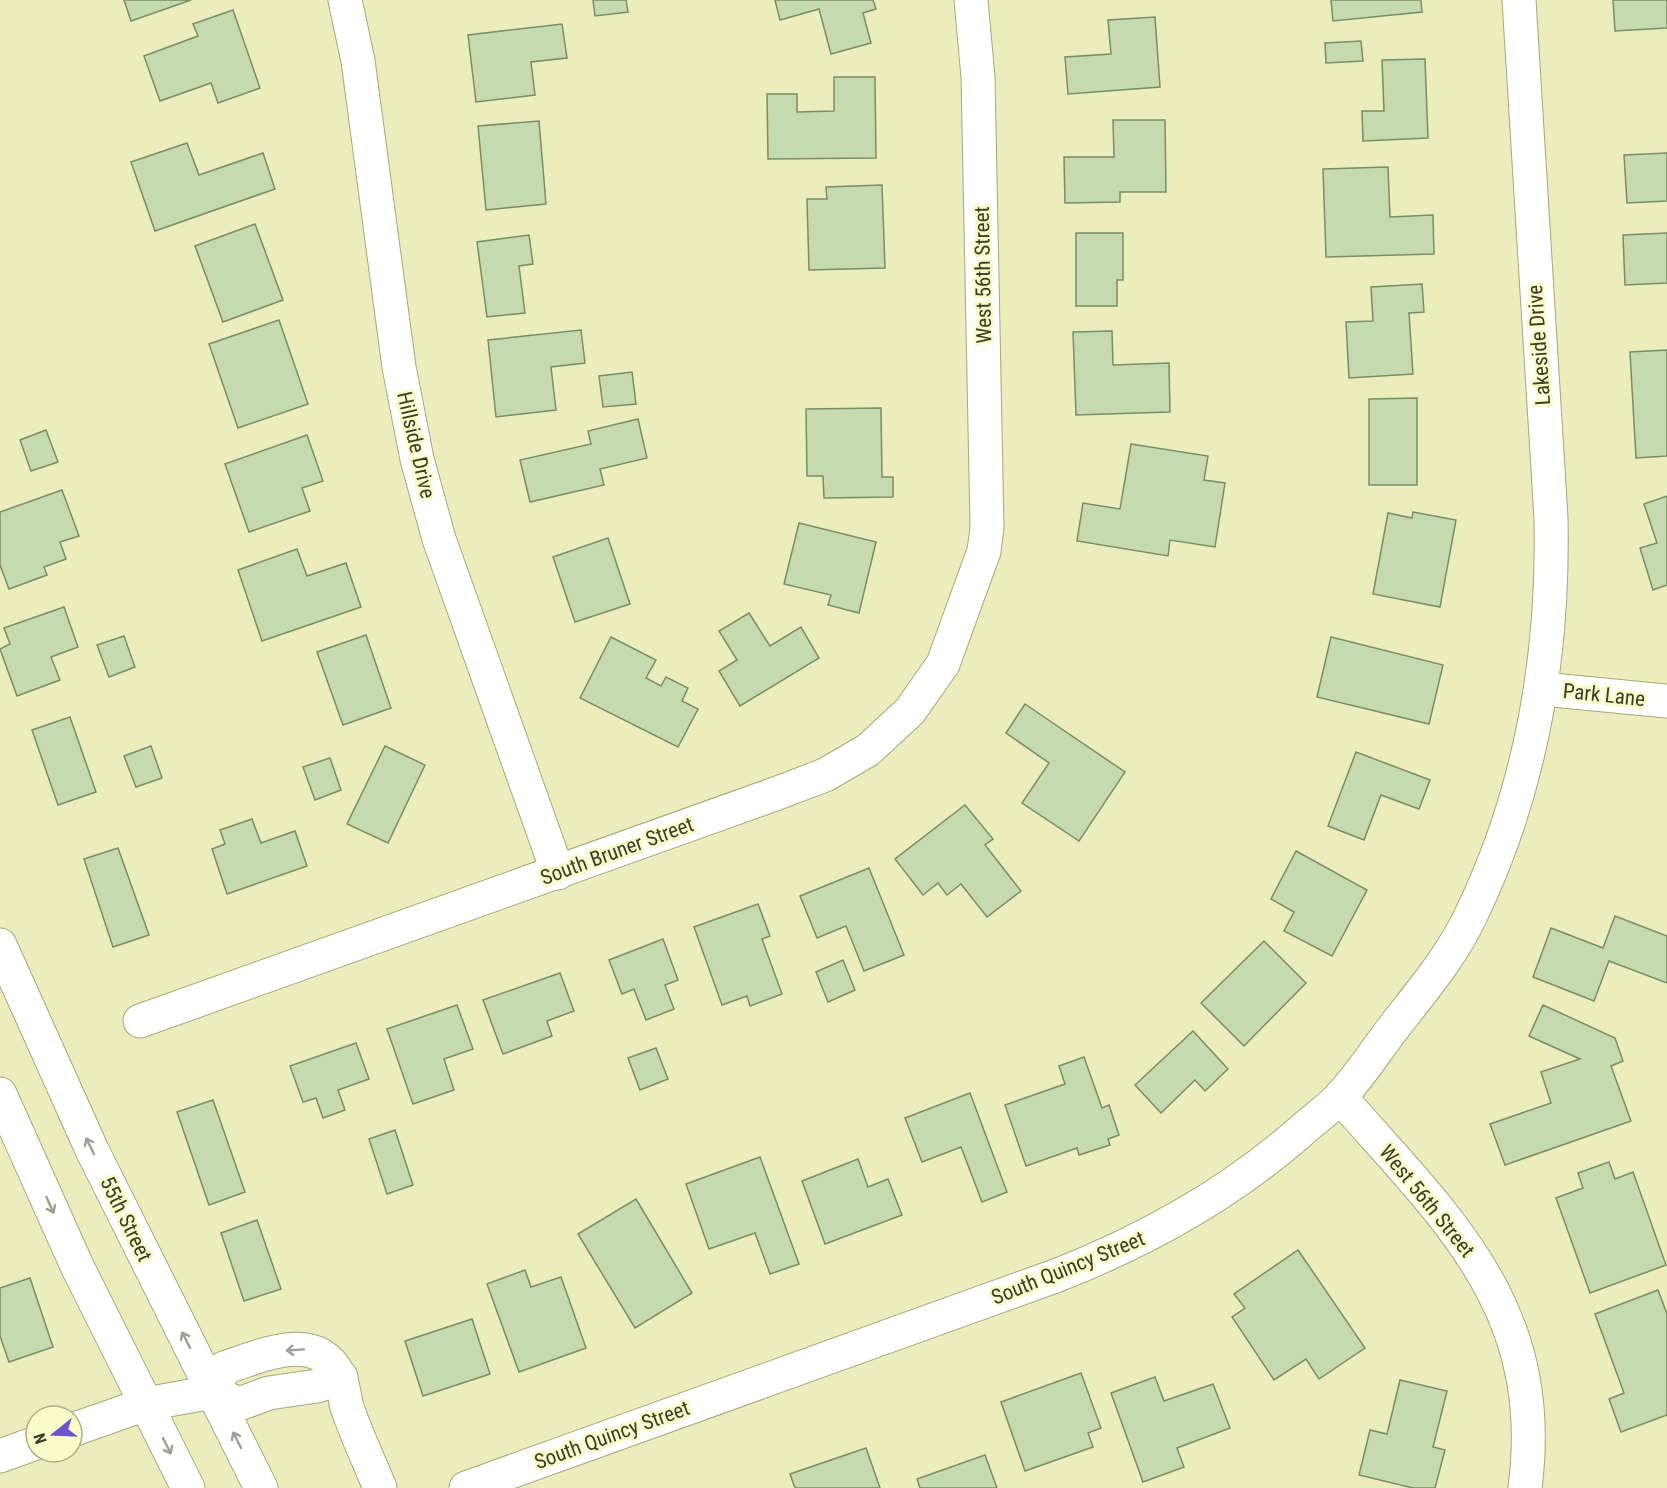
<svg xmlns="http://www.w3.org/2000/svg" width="1667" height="1488" font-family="'Roboto Condensed',sans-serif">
<rect width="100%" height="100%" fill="#ecedbc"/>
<g fill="#c5daae" stroke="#7a8d64" stroke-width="1.5">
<path d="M124 0H191L131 21Z"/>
<path d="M593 0H626L628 12 595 16Z"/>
<path d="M775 0H873L876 9 863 13 871 43 831 54 819 9 780 20Z"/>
<path d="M1331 0H1421L1422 12 1333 21Z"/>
<path d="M1613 0H1667V28L1615 31Z"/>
<path d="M233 10 260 88 218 103 211 83 160 101 144 56 198 36 193 24Z"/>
<path d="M1155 17 1160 87 1068 94 1065 57 1111 54 1108 20Z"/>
<path d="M562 24 567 58 531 62 535 95 476 102 468 35Z"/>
<path d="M1361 41 1363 61 1326 63 1325 43Z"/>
<path d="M1425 59 1428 138 1363 141 1362 111H1384L1382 60Z"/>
<path d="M834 77H875L876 158 768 159 767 94H797V112L834 111Z"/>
<path d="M1113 120H1165L1166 192H1120V202L1065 203 1064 157H1114Z"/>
<path d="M539 121 546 204 486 210 478 126Z"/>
<path d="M187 143 199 175 263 153 275 189 155 231 131 162Z"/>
<path d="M1667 153V201L1627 203 1624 155Z"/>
<path d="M1388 167 1390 217 1433 215 1434 254 1326 257 1323 169Z"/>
<path d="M882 185 885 268 809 270 807 199H827L826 187Z"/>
<path d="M255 224 283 300 223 322 195 246Z"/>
<path d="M1076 233H1123V280H1117V306H1076Z"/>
<path d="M1667 233V283L1625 285 1623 235Z"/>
<path d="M529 235 533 264 519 266 525 313 487 317 477 242Z"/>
<path d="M1422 284 1424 312 1409 313 1413 374 1349 378 1346 322 1373 321 1371 287Z"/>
<path d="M279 320 308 404 238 428 209 344Z"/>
<path d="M581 330 585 363 551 367 556 410 496 417 488 340Z"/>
<path d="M1112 331 1113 365 1169 363 1170 412 1076 415 1073 332Z"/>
<path d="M1667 350V456L1636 458 1630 352Z"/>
<path d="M632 372 636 404 603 407 599 376Z"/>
<path d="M1417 398V485H1369V399Z"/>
<path d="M881 408 882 477H893V497L824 498 823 476H807L806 409Z"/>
<path d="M638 419 647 458 600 469 604 485 530 502 520 460 591 444 588 431Z"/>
<path d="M46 430 58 462 31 471 20 440Z"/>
<path d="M307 435 323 481 302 488 310 511 249 532 225 464Z"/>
<path d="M1131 444 1208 456 1204 480 1225 483 1215 547 1170 540 1168 556 1077 541 1083 503 1120 509Z"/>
<path d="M62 490 79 536 60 542 66 559 44 567 47 575 9 589 0 565V512Z"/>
<path d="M1667 496V585L1653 590 1640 548 1657 543 1644 504Z"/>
<path d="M1413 512 1456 520 1440 607 1373 594 1388 513 1412 518Z"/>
<path d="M799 523 876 542 859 613 828 605 831 595 784 584Z"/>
<path d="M608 538 630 604 575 622 553 557Z"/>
<path d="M297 549 307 576 346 563 361 607 262 641 238 570Z"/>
<path d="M64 607 78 647 51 657 60 680 17 696 0 649 10 644 4 628Z"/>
<path d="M749 613 770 646 801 627 819 658 740 706 719 671 737 660 719 631Z"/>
<path d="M366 635 391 708 343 725 317 652Z"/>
<path d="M124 636 135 667 109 677 97 645Z"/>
<path d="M611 637 656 660 646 678 661 686 666 677 688 688 682 701 698 709 678 747 580 698Z"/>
<path d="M1331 637 1443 665 1429 724 1317 697Z"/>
<path d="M1025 704 1125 772 1079 841 1022 803 1049 763 1006 733Z"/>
<path d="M70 717 96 792 58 805 32 730Z"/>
<path d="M151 746 162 778 136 787 124 756Z"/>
<path d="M385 746 425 765 388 843 347 824Z"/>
<path d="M1356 752 1430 780 1419 809 1381 795 1364 840 1328 826Z"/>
<path d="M330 758 341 790 315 800 303 767Z"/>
<path d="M965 805 993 839 985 845 1021 891 987 917 961 884 947 895 938 883 923 895 895 859Z"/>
<path d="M252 819 261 843 295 831 307 866 227 894 212 849 225 844 220 830Z"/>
<path d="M118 848 149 935 113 947 84 859Z"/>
<path d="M1296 851 1367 890 1332 956 1284 931 1294 912 1271 899Z"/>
<path d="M869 868 904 955 864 971 846 926 817 938 800 896Z"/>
<path d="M758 904 770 936 762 939 782 994 750 1006 747 996 722 1005 694 927Z"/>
<path d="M1615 916 1667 936V983L1609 961 1594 1001 1533 977 1551 928 1603 948Z"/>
<path d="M663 939 678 980 665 985 674 1009 646 1020 634 989 622 994 609 960Z"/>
<path d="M1264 941 1306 983 1244 1046 1201 1003Z"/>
<path d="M843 960 855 990 828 1002 816 972Z"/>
<path d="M560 973 574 1011 547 1021 552 1036 503 1054 483 1000Z"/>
<path d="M457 1005 473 1049 444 1059 454 1090 413 1104 387 1029Z"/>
<path d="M1543 1005 1615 1038 1623 1061 1611 1066 1631 1121 1505 1165 1490 1124 1551 1103 1541 1072 1580 1059 1529 1036Z"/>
<path d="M1193 1031 1228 1069 1205 1091 1195 1080 1161 1113 1135 1085Z"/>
<path d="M356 1043 369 1079 338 1090 345 1110 323 1118 316 1098 303 1102 290 1066Z"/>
<path d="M656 1048 668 1079 640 1090 628 1058Z"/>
<path d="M1084 1057 1102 1108 1109 1105 1119 1135 1108 1139 1110 1145 1079 1155 1077 1148 1026 1166 1005 1105 1065 1084 1059 1066Z"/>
<path d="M970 1093 1007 1192 982 1202 961 1147 922 1162 905 1118Z"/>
<path d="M213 1100 245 1192 209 1205 177 1112Z"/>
<path d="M395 1130 413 1185 387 1194 369 1139Z"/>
<path d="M760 1157 799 1264 770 1274 755 1233 709 1249 686 1184Z"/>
<path d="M858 1159 868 1187 888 1179 902 1215 825 1244 802 1181Z"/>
<path d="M1609 1162 1615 1179 1633 1172 1666 1265 1590 1293 1556 1198 1583 1188 1578 1173Z"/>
<path d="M636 1199 692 1293 635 1328 578 1234Z"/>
<path d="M257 1220 281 1289 244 1301 221 1233Z"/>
<path d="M1298 1250 1365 1348 1319 1379 1306 1359 1274 1380 1232 1317 1245 1308 1234 1294Z"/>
<path d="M525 1270 531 1287 561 1277 586 1348 519 1372 487 1284Z"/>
<path d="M30 1278 53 1347 9 1362 0 1336V1288Z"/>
<path d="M1658 1290 1667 1314V1415L1621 1432 1609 1399 1624 1393 1595 1314Z"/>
<path d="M472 1319 490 1374 423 1396 405 1341Z"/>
<path d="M1081 1373 1101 1428 1088 1433 1093 1447 1025 1471 1001 1402Z"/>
<path d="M1155 1377 1164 1401 1213 1384 1230 1428 1177 1448 1184 1467 1143 1482 1111 1393Z"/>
<path d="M1400 1380 1447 1391 1433 1447 1445 1450 1435 1488H1413L1359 1475 1370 1430 1387 1434Z"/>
<path d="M866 1448 880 1488H795L790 1474Z"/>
<path d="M985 1455 997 1488H920L917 1479Z"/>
</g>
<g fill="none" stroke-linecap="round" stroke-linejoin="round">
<g stroke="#a7a779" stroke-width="35">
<g id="street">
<path d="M345 0 358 61 399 367 417 459 439 539 558 873"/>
<path d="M1542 689 1667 701"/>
<path d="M140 1021 775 794 825 775 868 750 910 711 943 664 984 551 987 528 978 77 971 0"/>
<path d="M1340 1097C1449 1221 1548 1308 1525 1488"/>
<path d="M213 1392 224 1368C262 1356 315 1329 339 1375 344 1385 344 1397 347 1407 356 1434 369 1461 380 1488"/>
<path d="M213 1392 239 1404 269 1393 317 1386 341 1377"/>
<path d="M72 1430 146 1404 213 1392"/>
<path d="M0 1456 36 1443"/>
<path d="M466 1488 1058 1275C1147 1240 1228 1195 1300 1132 1313 1120 1328 1110 1340 1097 1360 1076 1376 1050 1394 1027 1421 992 1452 956 1471 915 1531 791 1554 655 1551 518L1519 0"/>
</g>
</g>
<g stroke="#a7a779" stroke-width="35">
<g id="secondary">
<path d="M0 945 92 1150 261 1488"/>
<path d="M0 1094 77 1266 188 1488"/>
</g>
</g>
<use href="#street" stroke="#fff" stroke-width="33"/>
<use href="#secondary" stroke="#fff" stroke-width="33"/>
</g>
<defs><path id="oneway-shaft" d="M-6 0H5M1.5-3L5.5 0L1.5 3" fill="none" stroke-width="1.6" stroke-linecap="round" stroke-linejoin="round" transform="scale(1.5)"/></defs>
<g stroke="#9d9e94">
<use href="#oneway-shaft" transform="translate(90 1146) rotate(-116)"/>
<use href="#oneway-shaft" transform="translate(50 1205) rotate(66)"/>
<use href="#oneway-shaft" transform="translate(186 1340) rotate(-117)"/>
<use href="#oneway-shaft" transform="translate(295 1350) rotate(176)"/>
<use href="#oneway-shaft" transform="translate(237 1440) rotate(-117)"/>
<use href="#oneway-shaft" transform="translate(167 1446) rotate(63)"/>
</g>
<g text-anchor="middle" stroke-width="6" stroke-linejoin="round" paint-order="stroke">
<g font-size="21" fill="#3b3c28" stroke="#f9fbc9">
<text transform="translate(983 275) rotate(-91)" y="7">West 56th Street</text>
<text transform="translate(1539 345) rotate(-94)" y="7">Lakeside Drive</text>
<text transform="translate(416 445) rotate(77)" y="7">Hillside Drive</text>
<text transform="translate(1604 695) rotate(6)" y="7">Park Lane</text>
<text transform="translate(617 851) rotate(-20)" y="7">South Bruner Street</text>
<text transform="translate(1427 1201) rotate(51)" y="7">West 56th Street</text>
<text transform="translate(126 1219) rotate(64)" y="7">55th Street</text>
<text transform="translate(1068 1268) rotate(-22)" y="7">South Quincy Street</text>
<text transform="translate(612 1435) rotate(-20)" y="7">South Quincy Street</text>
</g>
</g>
<g transform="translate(54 1434) rotate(252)"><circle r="28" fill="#f9fbc9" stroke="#adaf89" stroke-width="1.5"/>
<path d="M0-4.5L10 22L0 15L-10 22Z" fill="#6d53cc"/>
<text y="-9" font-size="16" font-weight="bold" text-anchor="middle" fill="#3b3c28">N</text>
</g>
</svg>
